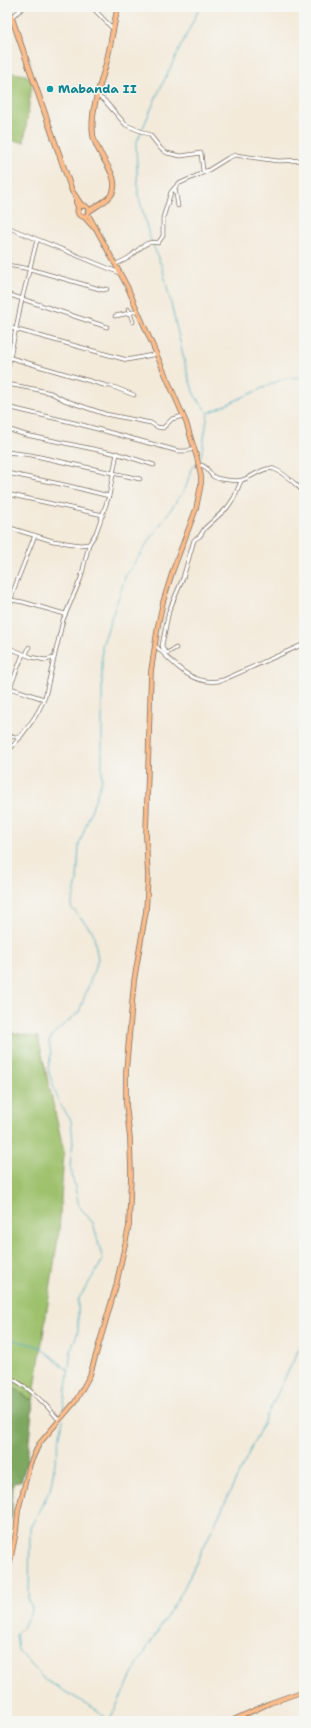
<svg xmlns="http://www.w3.org/2000/svg" width="311" height="1728" font-family="'Shantell Sans',sans-serif">
<rect width="100%" height="100%" fill="#f6f6f2"/>
<filter id="ink" filterUnits="userSpaceOnUse"><feTurbulence type="fractalNoise" baseFrequency=".025" numOctaves="2"/><feDisplacementMap in="SourceGraphic" scale="8" xChannelSelector="R" yChannelSelector="G"/><feConvolveMatrix kernelMatrix="1 2 1 2 8 2 1 2 1" color-interpolation-filters="sRGB"/></filter>
<filter id="wash" filterUnits="userSpaceOnUse"><feTurbulence type="fractalNoise" baseFrequency=".012" numOctaves="4" result="noise"/><feDisplacementMap in="SourceGraphic" scale="16" xChannelSelector="R" yChannelSelector="G"/><feGaussianBlur stdDeviation="0.9" result="paint"/><feColorMatrix in="noise" values="0 0 0 0 0 0 0 0 0 0 0 0 0 0 0 0 0 1.4 0 .05"/><feComposite in="paint" operator="in"/></filter>
<g filter="url(#wash)">
<rect width="100%" height="100%" fill="#f3eada"/>
<g fill="#9dc16c" stroke="#6c7645">
<path d="M7 72 26 75 32 83 24 142 7 140Z"/>
<path d="M7 1032 38 1037 64 1152 59 1231 33 1401 7 1383Z"/>
</g>
<path fill="#7ea760" stroke="#5c683f" d="M7 1383 33 1401 27 1461 21 1482 13 1483 12 1518H7Z"/>
<g fill="none" stroke-linecap="round" stroke-linejoin="round">
<g stroke="#42aac2" stroke-width="1">
<path d="M200 7 158 93 136 144 138 194 149 235 163 270 188 376 195 396 208 413"/>
<path d="M201 458 208 413 285 378 304 377"/>
<path d="M7 1338 40 1347 69 1371"/>
<path d="M63 1412 71 1351 78 1331V1300L103 1260 93 1223 79 1206 70 1165 73 1142 71 1120 59 1103 48 1069 51 1054 49 1042 52 1035 79 1012 98 959 93 932 71 907 77 882 79 845 102 780V646L126 575 186 487 191 469 196 464"/>
<path d="M63 1420 50 1490 30 1528 29 1600 32 1610 23 1627 16 1634 18 1650 45 1680 97 1710 108 1720"/>
<path d="M109 1721 139 1661 182 1592 298 1351 304 1343"/>
</g>
</g>
</g>
<g filter="url(#ink)">
<g fill="none" stroke-linecap="round" stroke-linejoin="round">
<g stroke="#7b6d60" stroke-width="4.5">
<g id="minor">
<path d="M92 7 112 28"/>
<path d="M12 17 24 7"/>
<path d="M97 96 104 100 126 125 150 135 161 149 167 153 181 156 201 153 203 171H207L228 158 235 155 278 161 304 160"/>
<path d="M175 188 178 206"/>
<path d="M7 227 120 273"/>
<path d="M116 264C121 262 126 260 131 256 139 250 146 239 158 243L163 236V218L171 192 178 184 207 171"/>
<path d="M7 265 30 269 103 290 107 289"/>
<path d="M7 294 107 327"/>
<path d="M115 316 130 313 128 309"/>
<path d="M133 322 130 313 138 310"/>
<path d="M7 327 127 360 157 354"/>
<path d="M11 358 107 386H111L134 395"/>
<path d="M7 372 22 299 37 240"/>
<path d="M7 384 34 389 51 393 64 400 105 414 151 423 157 427 163 428 172 419 183 416"/>
<path d="M7 407 75 423 178 451H187L194 448"/>
<path d="M7 429 26 435 122 455 154 465"/>
<path d="M7 452 31 455 140 479"/>
<path d="M199 465C210 465 207 478 221 479 227 480 236 482 242 480 251 478 264 466 274 469 285 473 295 484 304 492"/>
<path d="M7 473 65 485 109 496"/>
<path d="M7 494 103 515"/>
<path d="M7 527 53 541 80 545 89 544 96 533 109 496 117 453"/>
<path d="M11 600 23 602 65 614"/>
<path d="M7 614 14 589 35 535"/>
<path d="M155 645C174 664 193 688 223 680L304 644"/>
<path d="M7 647 31 657 45 660 54 658"/>
<path d="M176 648 167 653 163 649 162 645 169 611 183 578 194 540 200 536 205 528 227 508 234 498 241 481"/>
<path d="M26 655 29 647"/>
<path d="M7 687 44 699"/>
<path d="M10 688 23 654"/>
<path d="M7 735 20 738"/>
<path d="M7 753C21 736 37 718 45 697L63 620 81 578 89 544"/>
<path d="M7 1376C28 1386 45 1403 59 1420"/>
</g>
</g>
<g stroke="#7b6d60" stroke-width="5.5">
<g id="major">
<path d="M7 26 12 17"/>
<path d="M84 217 93 227"/>
<path d="M7 1578 16 1532 18 1511 30 1464 39 1444 75 1402 90 1375 116 1286 129 1226 131 1174 130 1139 126 1104V1071L134 981 146 911 148 878 146 835 151 671 158 625 163 602 173 570 196 509 201 484V476L197 458 186 422 172 390 127 286 88 214"/>
<path d="M231 1721 270 1703 304 1691"/>
</g>
</g>
<g stroke="#7b6d60" stroke-width="6">
<g id="highway">
<path d="M8 7 72 191 82 206"/>
<path d="M76 198V202L79 209"/>
<circle cx="83" cy="211" r="5.5"/>
<path d="M88 212C97 205 113 199 114 188 117 172 95 152 93 135 90 110 100 87 106 64 111 45 113 26 118 7"/>
</g>
</g>
<use href="#minor" stroke="#fff" stroke-width="3"/>
<use href="#major" stroke="#fabc8b" stroke-width="4"/>
<use href="#highway" stroke="#fabc8b" stroke-width="4.5"/>
</g>
</g>
<circle fill="#0f9aa8" stroke="#f6f6f2" stroke-width="1.5" cx="50" cy="89" r="4"/>
<g text-anchor="middle" stroke-width="3" stroke-linejoin="round" paint-order="stroke">
<g font-size="12" font-weight="bold" fill="#0d838f" stroke="#f6f6f2" text-anchor="start">
<text x="58" y="93">Mabanda II</text>
</g>
</g>
<rect width="311" height="1728" fill="none" stroke="#f6f6f2" stroke-width="24"/>
</svg>
